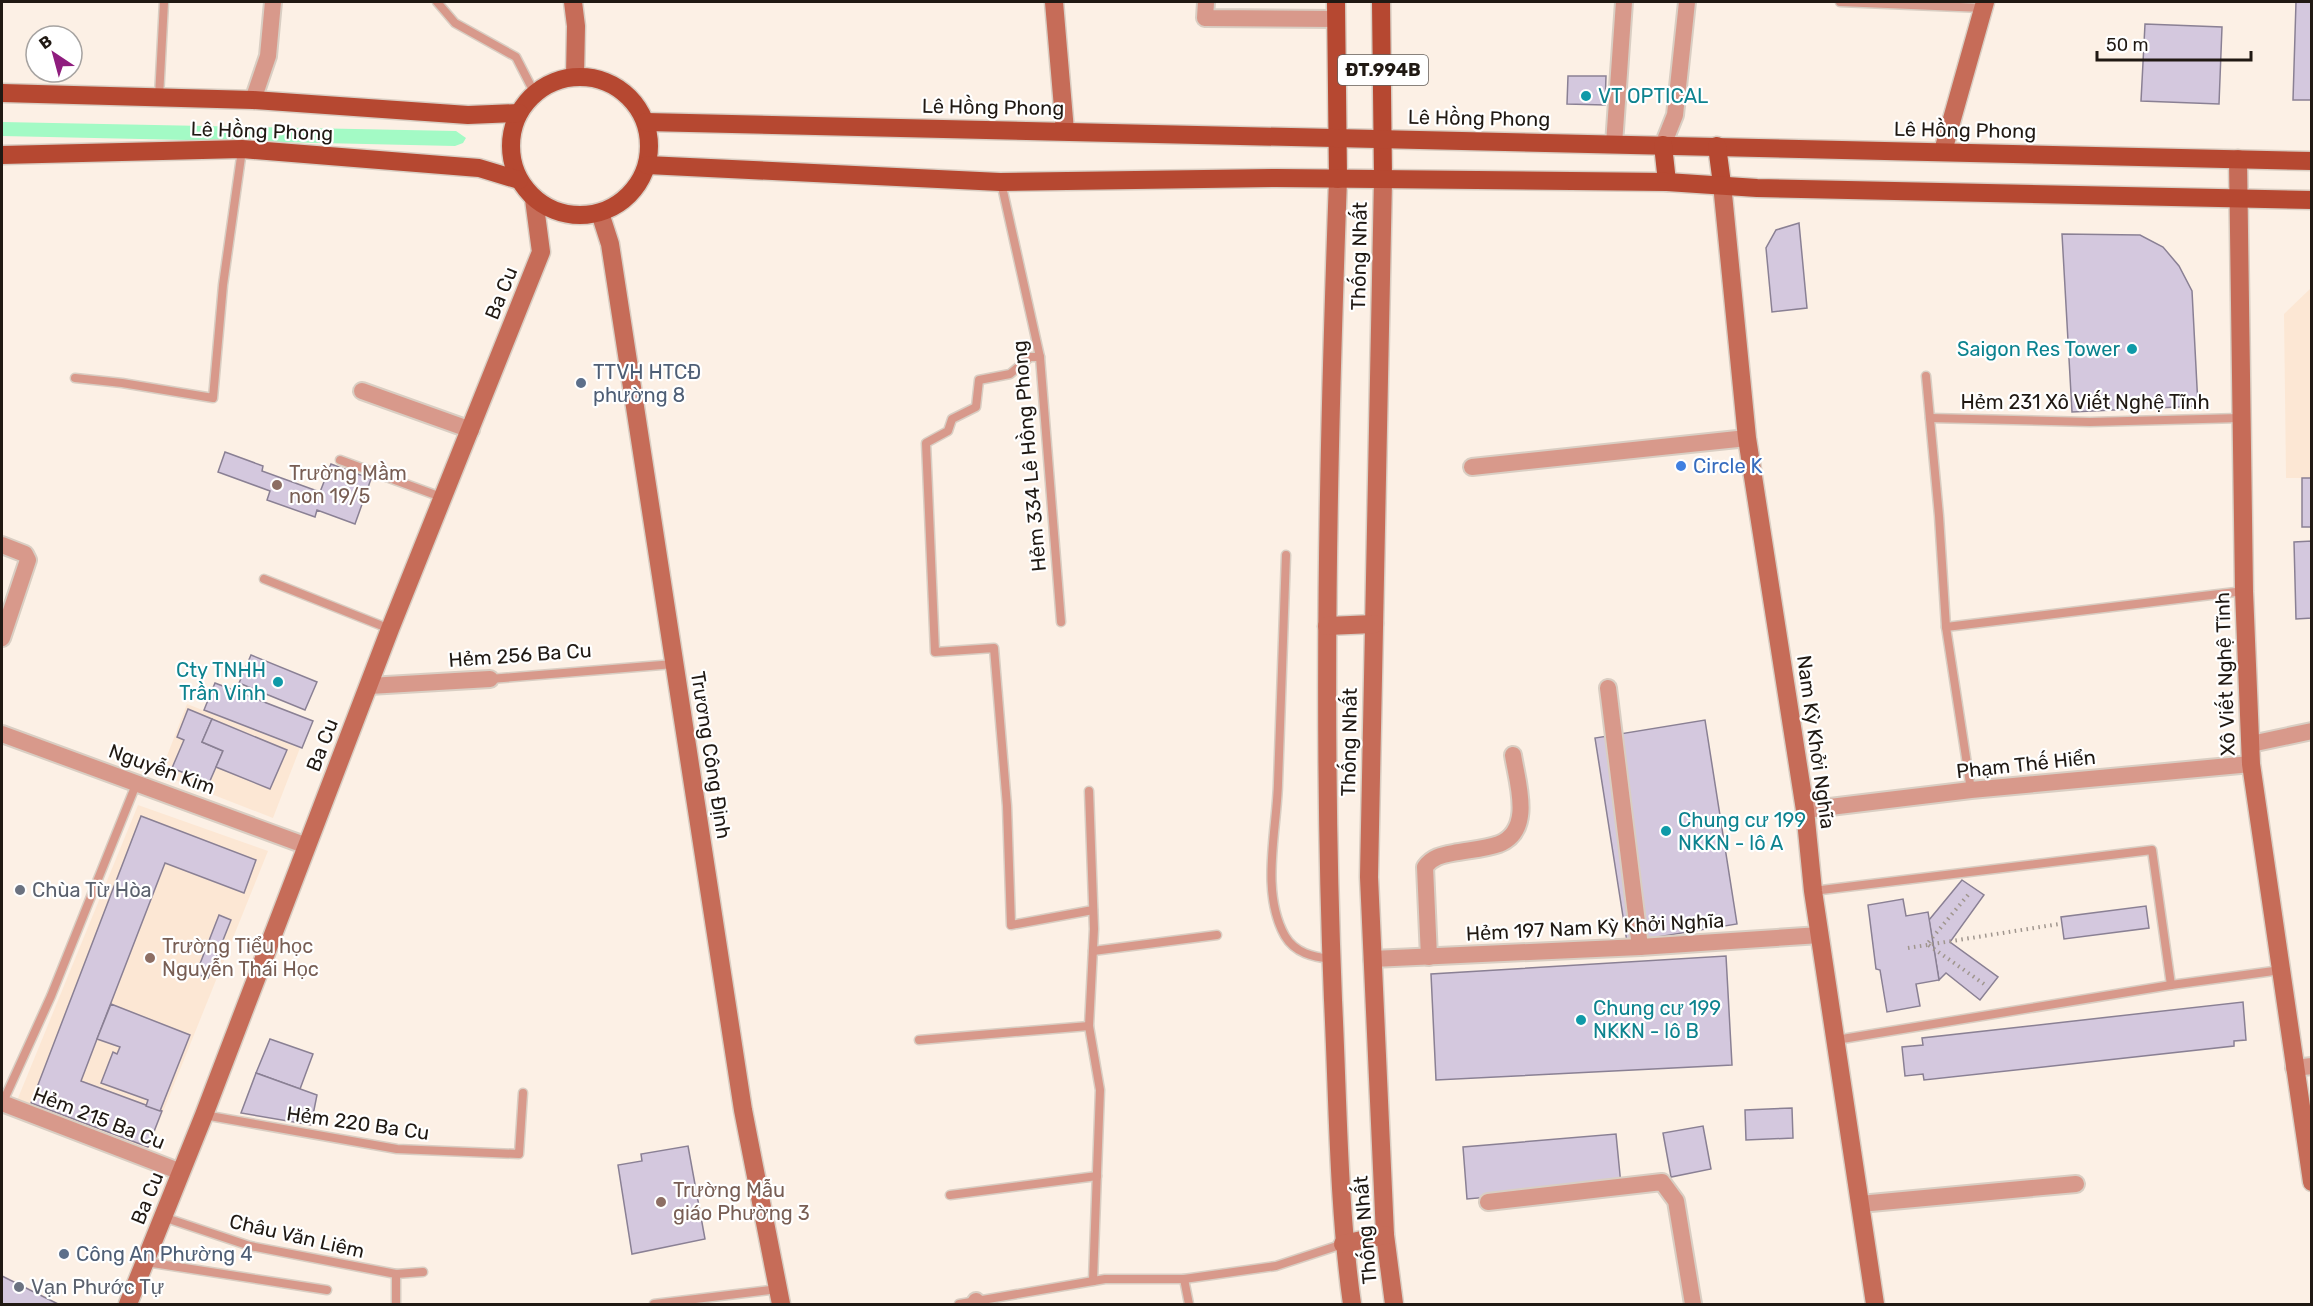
<svg xmlns="http://www.w3.org/2000/svg" width="2313" height="1306" font-family="Rubik,sans-serif">
<rect width="100%" height="100%" fill="#fcf0e5"/>
<g fill="#fce7d4">
<path d="M2311 288V478H2286L2284 314Z"/>
<path d="M187 704 300 748 273 818 160 774Z"/>
<path d="M138 805 268 851 146 1154 16 1103Z"/>
</g>
<path fill="#a3fac5" d="M2 122 456 131 466 138 463 143 455 146 2 136Z"/>
<g fill="#d4c8de" stroke="#8a8094" stroke-width="1.5">
<path d="M2296 2H2312V100H2293Z"/>
<path d="M2145 24 2222 27 2219 104 2141 101Z"/>
<path d="M1568 76H1606L1605 105 1567 104Z"/>
<path d="M1799 223 1807 308 1772 312 1766 248 1776 230Z"/>
<path d="M2062 234 2140 235 2163 247 2179 266 2192 291 2198 406 2072 412Z"/>
<path d="M225 452 263 466 262 471 320 492 331 464 371 479 355 524 317 510 315 517 267 500 270 491 218 472Z"/>
<rect x="2302" y="478" width="10" height="49"/>
<path d="M2312 541V618L2296 619 2294 542Z"/>
<path d="M251 655 317 682 305 710 239 683Z"/>
<path d="M215 683 313 721 302 748 204 710Z"/>
<path d="M188 709 212 719 202 742 223 751 209 783 172 768 184 740 177 737Z"/>
<path d="M212 719 287 750 270 789 216 767 223 751 202 742Z"/>
<path d="M1705 720 1737 924 1627 942 1595 738Z"/>
<path d="M141 816 256 860 244 893 165 863 97 1039 81 1081 162 1111 148 1147 31 1103Z"/>
<path d="M1962 880 1984 895 1950 942 1998 977 1980 1000 1946 973 1939 980 1929 920Z"/>
<path d="M1903 899 1906 916 1928 912 1939 980 1916 984 1920 1006 1887 1012 1880 970 1876 969 1868 905Z"/>
<path d="M2146 906 2149 928 2064 939 2061 917Z"/>
<path d="M219 915 231 920 208 978 196 974Z"/>
<path d="M1726 956 1732 1065 1436 1080 1431 974Z"/>
<path d="M2243 1002 2246 1040 2234 1041V1046L1924 1080 1923 1074 1905 1076 1902 1047 1923 1045 1922 1038Z"/>
<path d="M111 1004 190 1035 160 1111 146 1106 148 1100 101 1083 113 1052 117 1054 120 1047 97 1039Z"/>
<path d="M270 1039 313 1054 300 1089 256 1073Z"/>
<path d="M256 1073 317 1095 311 1125 241 1113Z"/>
<path d="M1792 1108 1793 1138 1746 1140 1745 1110Z"/>
<path d="M1703 1126 1711 1169 1671 1177 1663 1133Z"/>
<path d="M1616 1134 1621 1185 1467 1199 1463 1147Z"/>
<path d="M688 1146 705 1239 632 1254 618 1165 642 1161 641 1154Z"/>
<path d="M2 1276 58 1304H2Z"/>
</g>
<g fill="none" stroke-linecap="round" stroke-linejoin="round">
<g stroke="#d9cec3" stroke-width="11">
<g id="lane">
<path d="M437 2 455 23 516 57 535 94"/>
<path d="M1840 2 1983 8"/>
<path d="M159 97 164 2"/>
<path d="M1001 182 1040 357 1061 622"/>
<path d="M1040 357H1030L1010 374 979 380 976 407 952 419 948 431 926 443 935 652 994 648 1007 806 1011 925 1093 910"/>
<path d="M1926 376 1939 516 1946 627 1971 790"/>
<path d="M75 378 122 383 213 398 223 285 242 150"/>
<path d="M1930 418 2090 422 2240 418"/>
<path d="M340 460 444 498"/>
<path d="M1286 555C1284 631 1281 707 1278 783 1277 830 1260 892 1285 936 1295 953 1313 957 1331 959"/>
<path d="M264 579 390 629"/>
<path d="M1946 627 2244 591"/>
<path d="M490 679 674 664"/>
<path d="M1089 791 1094 929 1089 1026 1100 1090 1093 1281"/>
<path d="M1813 891 2152 850 2171 985"/>
<path d="M1093 951 1217 935"/>
<path d="M919 1040 1089 1026"/>
<path d="M1836 1040 2171 985 2281 970"/>
<path d="M2 1104 51 996 137 782"/>
<path d="M204 1115 397 1149 519 1154 523 1093"/>
<path d="M950 1195 1097 1176"/>
<path d="M163 1217 250 1246 396 1274V1304"/>
<path d="M146 1262 327 1290"/>
<path d="M396 1274 423 1272"/>
<path d="M1184 1279 1189 1304"/>
<path d="M654 1304 778 1289"/>
<path d="M959 1304 1105 1279H1184L1276 1266 1343 1244"/>
</g>
</g>
<g stroke="#d9cec3" stroke-width="20">
<g id="street">
<path d="M1206 2 1205 18 1336 19"/>
<path d="M253 100 268 56 273 2"/>
<path d="M1614 144 1624 2"/>
<path d="M1663 145 1675 115 1687 2"/>
<path d="M362 391 471 430"/>
<path d="M1472 467 1747 438"/>
<path d="M2 545 25 554 28 560 2 638"/>
<path d="M369 686 490 679"/>
<path d="M1608 688 1640 947"/>
<path d="M2 734 307 846"/>
<path d="M2251 744 2312 731"/>
<path d="M1805 810 1971 790 2251 764"/>
<path d="M1429 957 1425 867C1432 857 1442 855 1453 853 1468 850 1485 849 1499 844 1534 830 1517 782 1513 755"/>
<path d="M1372 959 1640 947 1820 935"/>
<path d="M2294 1068 2312 1066"/>
<path d="M2 1103 181 1172"/>
<path d="M1488 1202 1662 1182 1676 1201 1693 1304"/>
<path d="M1860 1204 2076 1184"/>
<path d="M976 1301 977 1304"/>
</g>
</g>
<g stroke="#d9cec3" stroke-width="21">
<g id="secondary">
<path d="M573 2 576 26 575 76"/>
<path d="M1054 2 1065 131"/>
<path d="M1943 151 1985 2"/>
<path d="M2238 159 2244 591 2251 764 2312 1182"/>
<path d="M1338 179C1328 453 1322 727 1333 1000 1338 1101 1338 1204 1352 1304"/>
<path d="M1383 179 1369 877 1385 1235 1394 1304"/>
<path d="M1722 184 1747 438 1805 810 1813 891 1875 1304"/>
<path d="M600 213 610 244 743 1110 781 1304"/>
<path d="M1327 626 1374 624"/>
<path d="M1343 1244 1385 1235"/>
<path d="M128 1304 204 1115 390 629 541 252 534 199"/>
</g>
</g>
<g stroke="#d9cec3" stroke-width="21">
<g id="primary">
<path d="M1336 2 1338 179"/>
<path d="M1381 2 1383 179"/>
<circle cx="580" cy="146" r="69"/>
<path d="M2 93 253 100 468 115 519 113"/>
<path d="M646 122 2312 161"/>
<path d="M1663 145 1667 182"/>
<path d="M1717 146 1722 184"/>
<path d="M2 155 242 149 479 168 519 180"/>
<path d="M647 165 1000 182 1277 178 1667 182 1757 188 2312 200"/>
</g>
</g>
<g stroke="#a0968e" stroke-width="4" stroke-dasharray="1.5 4.5" stroke-linecap="butt">
<path d="M1968 895 1927 944 1984 984"/>
<path d="M1908 948 2059 924"/>
</g>
<use href="#lane" stroke="#d8998b" stroke-width="8"/>
<use href="#street" stroke="#d8998b" stroke-width="16"/>
<use href="#secondary" stroke="#c66c58" stroke-width="18"/>
<use href="#primary" stroke="#b64831" stroke-width="18"/>
</g>
<g fill="#0f9aa8" stroke="#fff" stroke-width="2">
<circle cx="1586" cy="96" r="6"/>
<circle cx="2132" cy="349" r="6"/>
<circle cx="278" cy="682" r="6"/>
<circle cx="1666" cy="831" r="6"/>
<circle cx="1581" cy="1020" r="6"/>
</g>
<g fill="#5c6f8a" stroke="#fff" stroke-width="2">
<circle cx="581" cy="383" r="6"/>
<circle cx="64" cy="1254" r="6"/>
</g>
<circle fill="#3f7fe0" stroke="#fff" stroke-width="2" cx="1681" cy="466" r="6"/>
<g fill="#8d6e63" stroke="#fff" stroke-width="2">
<circle cx="277" cy="485" r="6"/>
<circle cx="150" cy="958" r="6"/>
<circle cx="661" cy="1202" r="6"/>
</g>
<g fill="#6b7280" stroke="#fff" stroke-width="2">
<circle cx="20" cy="890" r="6"/>
<circle cx="19" cy="1287" r="6"/>
</g>
<g text-anchor="middle" stroke-width="4.5" stroke-linejoin="round" paint-order="stroke">
<rect fill="#fff" stroke="#635e5a" stroke-width="1.5" x="1338" y="55" width="90" height="30" rx="4.5"/>
<g font-size="18" font-weight="bold" fill="#201913">
<text x="1383" y="76">ĐT.994B</text>
</g>
<g font-size="20" fill="#0d838f" stroke="#fff" text-anchor="start">
<text x="1598" y="103">VT OPTICAL</text>
<text x="2120" y="356" text-anchor="end">Saigon Res Tower</text>
<text x="266" y="677" text-anchor="end">Cty TNHH<tspan x="266" dy="23">Trần Vinh</tspan></text>
<text x="1678" y="827">Chung cư 199<tspan x="1678" dy="23">NKKN - lô A</tspan></text>
<text x="1593" y="1015">Chung cư 199<tspan x="1593" dy="23">NKKN - lô B</tspan></text>
</g>
<g font-size="20" fill="#201913" stroke="#fff">
<text transform="translate(993 107) rotate(1)" y="7">Lê Hồng Phong</text>
<text transform="translate(1479 118) rotate(1)" y="7">Lê Hồng Phong</text>
<text transform="translate(1965 130) rotate(1)" y="7">Lê Hồng Phong</text>
<text transform="translate(262 131) rotate(2)" y="7">Lê Hồng Phong</text>
<text transform="translate(1359 256) rotate(-89)" y="7">Thống Nhất</text>
<text transform="translate(501 293) rotate(-68)" y="7">Ba Cu</text>
<text x="2085" y="409">Hẻm 231 Xô Viết Nghệ Tĩnh</text>
<text transform="translate(1029 456) rotate(-95)" y="7">Hẻm 334 Lê Hồng Phong</text>
<text transform="translate(520 655) rotate(-4)" y="7">Hẻm 256 Ba Cu</text>
<text transform="translate(2225 674) rotate(-92)" y="7">Xô Viết Nghệ Tĩnh</text>
<text transform="translate(1349 742) rotate(-89)" y="7">Thống Nhất</text>
<text transform="translate(1816 742) rotate(82)" y="7">Nam Kỳ Khởi Nghĩa</text>
<text transform="translate(322 745) rotate(-69)" y="7">Ba Cu</text>
<text transform="translate(711 755) rotate(81)" y="7">Trương Công Định</text>
<text transform="translate(2026 764) rotate(-6)" y="7">Phạm Thế Hiển</text>
<text transform="translate(162 769) rotate(20)" y="7">Nguyễn Kim</text>
<text transform="translate(1595 927) rotate(-3)" y="7">Hẻm 197 Nam Kỳ Khởi Nghĩa</text>
<text transform="translate(99 1118) rotate(21)" y="7">Hẻm 215 Ba Cu</text>
<text transform="translate(358 1123) rotate(8)" y="7">Hẻm 220 Ba Cu</text>
<text transform="translate(147 1198) rotate(-68)" y="7">Ba Cu</text>
<text transform="translate(1365 1230) rotate(-95)" y="7">Thống Nhất</text>
<text transform="translate(297 1236) rotate(13)" y="7">Châu Văn Liêm</text>
</g>
<g font-size="20" fill="#4e5e75" stroke="#fff" text-anchor="start">
<text x="593" y="379">TTVH HTCĐ<tspan x="593" dy="23">phường 8</tspan></text>
<text x="76" y="1261">Công An Phường 4</text>
</g>
<g font-size="20" fill="#366cbe" stroke="#fff" text-anchor="start">
<text x="1693" y="473">Circle K</text>
</g>
<g font-size="20" fill="#785e54" stroke="#fff" text-anchor="start">
<text x="289" y="480">Trường Mầm<tspan x="289" dy="23">non 19/5</tspan></text>
<text x="162" y="953">Trường Tiểu học<tspan x="162" dy="23">Nguyễn Thái Học</tspan></text>
<text x="673" y="1197">Trường Mẫu<tspan x="673" dy="23">giáo Phường 3</tspan></text>
</g>
<g font-size="20" fill="#5b616d" stroke="#fff" text-anchor="start">
<text x="32" y="897">Chùa Từ Hòa</text>
<text x="31" y="1294">Vạn Phước Tự</text>
</g>
</g>
<rect width="2313" height="1306" fill="none" stroke="#201913" stroke-width="6"/>
<g transform="translate(54 54) rotate(324)"><circle r="28" fill="#ffffff" stroke="#a6a3a1" stroke-width="1.5"/>
<path d="M0-4.5L10 22L0 15L-10 22Z" fill="#8f1d7e"/>
<text y="-9" font-size="16" font-weight="bold" text-anchor="middle" fill="#201913">B</text>
</g>
<path d="M2097 51v9h154v-9" fill="none" stroke="#201913" stroke-width="3"/>
<text x="2106" y="51" font-size="18" fill="#201913" stroke="#ffffff" stroke-width="4.5" paint-order="stroke">50 m</text>
</svg>
